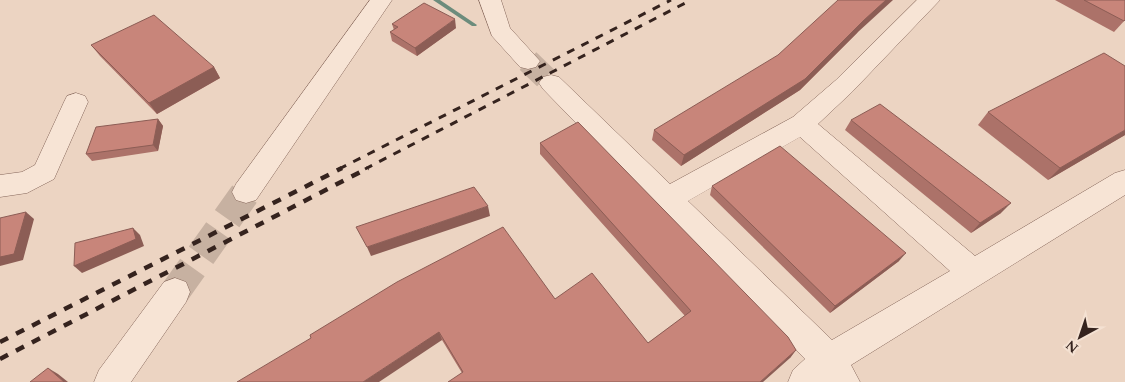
<svg xmlns="http://www.w3.org/2000/svg" width="1125" height="382" font-family="Spectral,serif">
<rect width="100%" height="100%" fill="#ecd4c2"/>
<g fill="none" stroke-linecap="round" stroke-linejoin="round">
<path fill="#6c8c7c" fill-rule="evenodd" d="M433 0H440L477 25 476 26H472Z"/>
<path stroke="#c7b1a1" stroke-width="24" stroke-dasharray="24 12" stroke-linecap="butt" d="M528 61 551 83"/>
<path stroke="#c7b1a1" stroke-width="30" stroke-dasharray="30 15" stroke-linecap="butt" d="M175 292 246 192"/>
<g stroke="#85665a" stroke-width="1">
<g id="minor">
<path d="M370 0H392L256 200 246 203 236 200 232 192 236 184Z"/>
<path d="M479 0H501L510 28 540 61 536 67 528 69 520 67 492 36Z"/>
<path d="M917 0H940L852 92 818 124 975 256 1115 173 1125 170V195L851 365 860 382H788L793 370 805 359 543 89 539 83 543 77 551 75 559 77 670 184 793 117 836 80ZM800 137 950 271 832 340 688 201Z"/>
<path d="M76 93 85 96 88 102 54 179 27 193 0 197V175L22 172 35 165 64 102 67 96Z"/>
<path d="M175 278 186 282 190 292 186 302 131 382H94L99 370 164 282Z"/>
</g>
</g>
<use href="#minor" fill="#f7e4d5" fill-rule="evenodd"/>
<g stroke="#35231e" stroke-width="3" stroke-dasharray="8 8" stroke-linecap="butt">
<path d="M339 169 671 0"/>
<path d="M365 169 691 0"/>
</g>
<g stroke="#35231e" stroke-width="4.5" stroke-dasharray="9 9" stroke-linecap="butt">
<path d="M0 342 342 168"/>
<path d="M0 359 368 168"/>
</g>
</g>
<g fill="#ac7269">
<path d="M1055 0H1125V20L1114 32Z"/>
<path d="M392 24 456 28 417 56 392 41 390 32 394 30Z"/>
<path d="M858 32 800 90 681 166 652 140 654 130Z"/>
<path d="M91 45 214 67 220 78 157 114 100 56Z"/>
<path d="M988 112 1125 135 1048 180 978 125Z"/>
<path d="M158 119 163 126 158 151 92 161 86 154Z"/>
<path d="M851 120 1001 213 971 233 845 130Z"/>
<path d="M540 143 796 350 790 358 462 373 442 340 237 382 555 299 648 343 685 316 540 154Z"/>
<path d="M712 186 899 261 830 313 710 195Z"/>
</g>
<g fill="#8c5d55">
<path d="M886 0H893L858 32 800 90 681 166 684 155Z"/>
<path d="M455 19 456 28 417 56 415 48Z"/>
<path d="M214 67 220 78 157 114 149 103Z"/>
<path d="M158 119 163 126 158 151 153 145Z"/>
<path d="M1125 130V135L1048 180 1060 168Z"/>
<path d="M1011 203 1001 213 971 233 980 223Z"/>
<path d="M488 206 490 216 371 256 367 247Z"/>
<path d="M26 212 34 219 23 260 0 266V257Z"/>
<path d="M133 228 140 235 144 246 82 273 74 266Z"/>
<path d="M906 253 899 261 830 313 835 306Z"/>
<path d="M439 332 442 340 379 382H363Z"/>
<path d="M796 350 790 358 763 382H760Z"/>
<path d="M48 368 58 374 68 382H64Z"/>
</g>
<g fill="#c8857a" stroke="#8c5d55">
<path d="M838 0H886L863 21 805 79 684 155 654 130 778 55Z"/>
<path d="M1084 0H1125V20L1124 21Z"/>
<path d="M424 3 455 19 415 48 390 32 398 27 392 24Z"/>
<path d="M154 15 214 67 149 103 91 45Z"/>
<path d="M1104 53 1125 66V130L1060 168 988 112Z"/>
<path d="M880 104 1011 203 980 223 851 120Z"/>
<path d="M158 119 153 145 86 154 96 127Z"/>
<path d="M578 122 788 337 796 350 760 382H448L463 372 439 332 363 382H237L311 338 310 335 397 282 503 227 555 299 592 273 648 343 691 311 540 143Z"/>
<path d="M780 146 906 253 835 306 712 186Z"/>
<path d="M474 187 488 206 367 247 356 227Z"/>
<path d="M26 212 14 254 0 257V218Z"/>
<path d="M133 228 136 239 74 266 75 243Z"/>
<path d="M48 368 64 382H30Z"/>
</g>
<g transform="translate(1080 337) rotate(220)" stroke="#f4e1d2" stroke-width="4" paint-order="stroke">
<path d="M0-4L9 19L0 12L-9 19Z" fill="#35231e"/>
<text y="-8" font-size="14" font-weight="bold" text-anchor="middle" fill="#35231e">N</text>
</g>
</svg>
